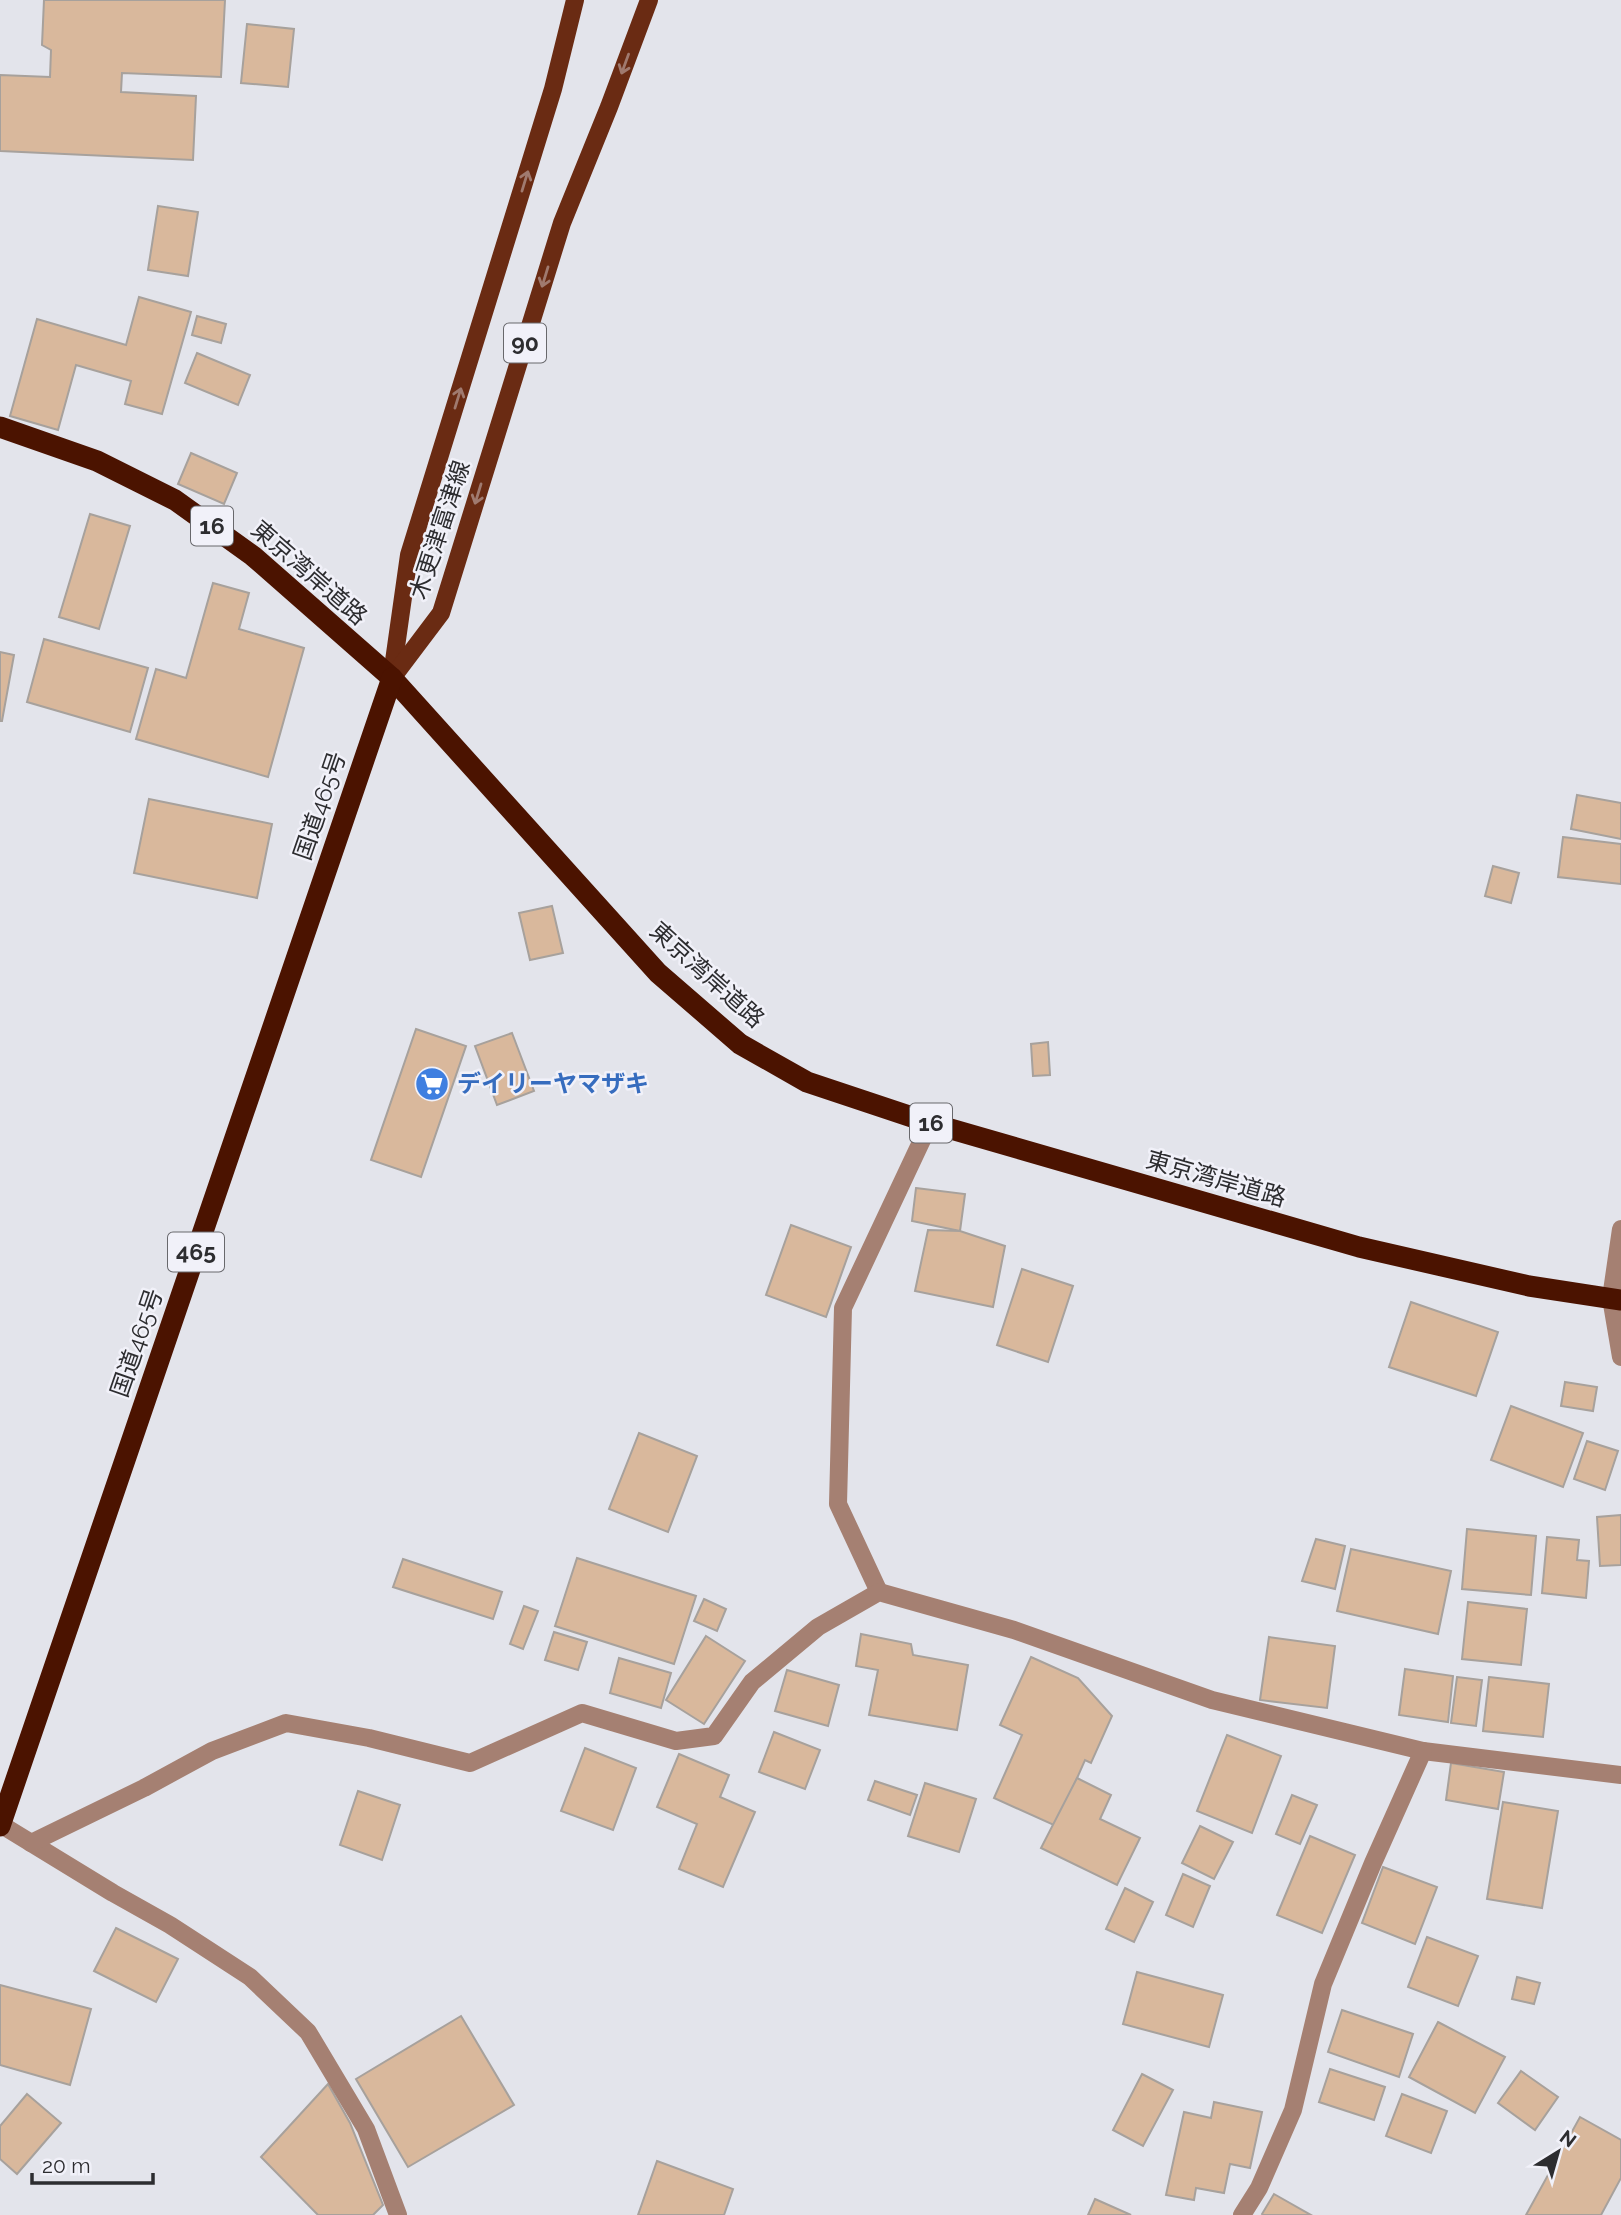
<svg xmlns="http://www.w3.org/2000/svg" width="1621" height="2215" font-family="Raleway,'Noto Sans JP',sans-serif">
<rect width="100%" height="100%" fill="#e3e4eb"/>
<g fill="#d9b89c" stroke="#a7a19c" stroke-width="2">
<path d="M44 0H225L221 77 122 73 121 92 196 96 193 160 0 151V75L50 77 51 50 42 45Z"/>
<path d="M247 24 294 29 288 87 241 83Z"/>
<path d="M158 206 198 212 188 276 148 270Z"/>
<path d="M139 297 191 312 162 414 125 404 131 381 76 365 58 430 10 416 37 319 126 345Z"/>
<path d="M197 316 226 324 221 343 192 335Z"/>
<path d="M197 353 250 375 238 405 185 383Z"/>
<path d="M191 453 237 473 224 504 178 484Z"/>
<path d="M90 514 130 526 99 629 59 617Z"/>
<path d="M213 583 249 593 239 629 304 648 268 777 136 739 156 669 186 678Z"/>
<path d="M44 639 148 668 130 732 27 702Z"/>
<path d="M0 652 14 655 2 721H0Z"/>
<path d="M1577 795 1621 803V839L1571 829Z"/>
<path d="M149 799 272 824 257 898 134 873Z"/>
<path d="M1563 837 1621 844V884L1558 877Z"/>
<path d="M1493 866 1519 873 1511 903 1485 896Z"/>
<path d="M552 906 563 953 530 960 519 913Z"/>
<path d="M416 1029 466 1046 421 1177 371 1160Z"/>
<path d="M512 1033 534 1091 497 1105 475 1046Z"/>
<path d="M1048 1042 1050 1075 1033 1076 1031 1044Z"/>
<path d="M916 1188 965 1194 960 1231 912 1221Z"/>
<path d="M791 1225 851 1247 826 1317 766 1295Z"/>
<path d="M928 1230 960 1231 1005 1246 993 1307 915 1291Z"/>
<path d="M1022 1269 1073 1286 1048 1362 997 1345Z"/>
<path d="M1411 1302 1498 1332 1476 1396 1389 1367Z"/>
<path d="M1565 1382 1597 1387 1593 1411 1561 1406Z"/>
<path d="M1511 1406 1583 1433 1563 1487 1491 1460Z"/>
<path d="M639 1433 697 1456 668 1532 609 1509Z"/>
<path d="M1587 1441 1618 1451 1605 1490 1574 1479Z"/>
<path d="M1621 1515V1565L1600 1566 1597 1517Z"/>
<path d="M1467 1529 1536 1536 1531 1595 1462 1589Z"/>
<path d="M1547 1537 1579 1540 1577 1560 1589 1561 1586 1598 1542 1593Z"/>
<path d="M1316 1539 1345 1546 1335 1589 1302 1581Z"/>
<path d="M1351 1549 1451 1571 1438 1634 1337 1611Z"/>
<path d="M577 1558 696 1596 674 1664 555 1626Z"/>
<path d="M403 1559 502 1592 493 1619 393 1587Z"/>
<path d="M704 1599 726 1609 717 1631 694 1621Z"/>
<path d="M1468 1602 1527 1609 1521 1665 1462 1659Z"/>
<path d="M524 1606 538 1611 523 1649 510 1644Z"/>
<path d="M554 1632 587 1642 578 1670 545 1660Z"/>
<path d="M861 1634 911 1644 913 1655 968 1665 957 1730 869 1715 878 1670 856 1666Z"/>
<path d="M706 1636 745 1661 704 1724 666 1700Z"/>
<path d="M1269 1637 1335 1646 1327 1708 1260 1700Z"/>
<path d="M1031 1657 1078 1678 1112 1716 1091 1763 1085 1760 1056 1826 994 1798 1022 1735 1000 1725Z"/>
<path d="M619 1658 671 1673 661 1708 610 1693Z"/>
<path d="M1405 1669 1453 1676 1448 1722 1399 1715Z"/>
<path d="M787 1670 839 1685 828 1726 775 1711Z"/>
<path d="M1457 1677 1482 1680 1476 1726 1451 1723Z"/>
<path d="M1489 1677 1549 1684 1543 1737 1483 1731Z"/>
<path d="M774 1732 820 1750 805 1789 759 1772Z"/>
<path d="M1227 1735 1281 1756 1252 1833 1197 1811Z"/>
<path d="M585 1748 636 1768 613 1830 561 1811Z"/>
<path d="M679 1754 729 1775 720 1797 755 1812 723 1887 679 1869 697 1824 657 1807Z"/>
<path d="M1451 1763 1504 1772 1498 1809 1446 1800Z"/>
<path d="M1077 1778 1111 1795 1100 1819 1140 1838 1117 1885 1041 1848Z"/>
<path d="M875 1781 917 1795 910 1815 868 1800Z"/>
<path d="M925 1783 976 1799 959 1852 908 1836Z"/>
<path d="M358 1791 400 1805 382 1860 340 1845Z"/>
<path d="M1292 1795 1317 1805 1300 1844 1276 1834Z"/>
<path d="M1503 1802 1558 1811 1542 1908 1487 1899Z"/>
<path d="M1200 1826 1233 1842 1214 1879 1182 1863Z"/>
<path d="M1310 1836 1355 1855 1322 1933 1277 1915Z"/>
<path d="M1383 1867 1437 1887 1415 1944 1362 1923Z"/>
<path d="M1183 1874 1210 1886 1193 1927 1166 1915Z"/>
<path d="M1125 1888 1153 1902 1134 1942 1106 1929Z"/>
<path d="M116 1928 178 1959 156 2002 94 1971Z"/>
<path d="M1427 1937 1478 1956 1458 2006 1408 1987Z"/>
<path d="M1137 1972 1223 1995 1209 2047 1123 2024Z"/>
<path d="M1517 1977 1540 1983 1534 2004 1512 1999Z"/>
<path d="M0 1985 91 2009 70 2085 0 2065Z"/>
<path d="M1342 2010 1413 2034 1399 2077 1328 2052Z"/>
<path d="M461 2016 514 2105 408 2167 356 2079Z"/>
<path d="M1438 2022 1505 2057 1475 2113 1409 2077Z"/>
<path d="M1330 2069 1385 2087 1374 2120 1319 2102Z"/>
<path d="M1521 2071 1558 2097 1535 2130 1498 2103Z"/>
<path d="M1142 2074 1173 2090 1143 2146 1113 2130Z"/>
<path d="M328 2084 350 2123 383 2205 373 2215H318L261 2157Z"/>
<path d="M27 2094 61 2123 17 2174 0 2159V2126Z"/>
<path d="M1402 2094 1447 2111 1431 2153 1386 2136Z"/>
<path d="M1214 2102 1262 2112 1250 2168 1230 2164 1224 2193 1196 2188 1194 2200 1166 2195 1184 2112 1211 2118Z"/>
<path d="M1580 2117 1621 2140V2178L1601 2215H1526Z"/>
<path d="M657 2161 733 2189 724 2215H638Z"/>
<path d="M1274 2194 1311 2215H1263L1262 2214Z"/>
<path d="M1095 2199 1131 2215H1088Z"/>
</g>
<g fill="none" stroke-linecap="round" stroke-linejoin="round">
<g stroke="#a58072" stroke-width="18">
<path d="M1621 1229 1611 1298 1621 1357"/>
<path d="M879 1592 838 1504 843 1308 930 1123"/>
<path d="M0 1824 113 1893 170 1925 250 1977 308 2032 366 2129 398 2215"/>
<path d="M31 1843 144 1788 212 1751 286 1723 369 1738 470 1763 582 1713 676 1741 714 1736 752 1682 818 1627 879 1592 1014 1630 1212 1700 1423 1751 1621 1775"/>
<path d="M1242 2215 1259 2188 1293 2110 1323 1984 1373 1863 1423 1751"/>
</g>
<g stroke="#6a2b13" stroke-width="18">
<path d="M392 675 409 555 553 89 575 0"/>
<path d="M392 678 441 613 562 223 609 107 649 0"/>
</g>
<g stroke="#4b1300" stroke-width="21">
<path d="M0 427 97 461 175 500 253 556 392 678 658 973 740 1044 807 1082 930 1123 1359 1247 1529 1286 1621 1300"/>
<path d="M0 1826 392 678"/>
</g>
</g>
<defs><path id="oneway-shaft" d="M-6 0H5M1.5-3L5.5 0L1.5 3" fill="none" stroke-width="1.6" stroke-linecap="round" stroke-linejoin="round" transform="scale(1.75)"/></defs>
<g stroke="#a07a6f">
<use href="#oneway-shaft" transform="translate(625 64) rotate(110)"/>
<use href="#oneway-shaft" transform="translate(525 181) rotate(-73)"/>
<use href="#oneway-shaft" transform="translate(545 277) rotate(107)"/>
<use href="#oneway-shaft" transform="translate(458 398) rotate(-73)"/>
<use href="#oneway-shaft" transform="translate(478 494) rotate(107)"/>
</g>
<defs>
<g id="supermarket-disc" transform="scale(1.75)"><circle r="9.5" fill="#3f7fe0" stroke="#f1f1f9"/><path d="M-6-5.5h2.5l.6 2H6L4.5 2H-2.5L-4.4-4H-6ZM-1.5 3.2a1.3 1.3 0 1 0 .1 0ZM3 3.2a1.3 1.3 0 1 0 .1 0Z" fill="#fff"/></g>
</defs>
<g fill-rule="evenodd">
<use href="#supermarket-disc" x="432" y="1084"/>
</g>
<g text-anchor="middle" stroke-width="5" stroke-linejoin="round" paint-order="stroke">
<g fill="#f1f1f9" stroke="#68686c" stroke-width="2">
<rect x="504" y="323.5" width="42" height="39" rx="5"/>
<rect x="191" y="506.5" width="42" height="39" rx="5"/>
<rect x="910" y="1103.5" width="42" height="39" rx="5"/>
<rect x="168" y="1232.5" width="56" height="39" rx="5"/>
</g>
<g font-size="23" font-weight="bold" fill="#2d2d30">
<text x="525" y="351">90</text>
<text x="212" y="534">16</text>
<text x="931" y="1131">16</text>
<text x="196" y="1260">465</text>
</g>
<g font-size="24" fill="#2d2d30" stroke="#f1f1f9">
<text transform="translate(440 530) rotate(-72)" y="8">木更津富津線</text>
<text transform="translate(309 573) rotate(41)" y="8">東京湾岸道路</text>
<text transform="translate(320 806) rotate(-71)" y="8">国道465号</text>
<text transform="translate(707 975) rotate(42)" y="8">東京湾岸道路</text>
<text transform="translate(1216 1179) rotate(16)" y="8">東京湾岸道路</text>
<text transform="translate(137 1343) rotate(-71)" y="8">国道465号</text>
</g>
<g font-size="24" font-weight="bold" fill="#366cbe" stroke="#f1f1f9" text-anchor="start">
<text x="457" y="1092">デイリーヤマザキ</text>
</g>
</g>
<g transform="translate(1558 2152) rotate(37)" stroke="#f1f1f9" stroke-width="5" paint-order="stroke">
<path d="M0-5L12 26L0 18L-12 26Z" fill="#2d2d30"/>
<text y="-10" font-size="19" font-weight="bold" text-anchor="middle" fill="#2d2d30">N</text>
</g>
<path d="M32 2173v10h121v-10" fill="none" stroke="#2d2d30" stroke-width="3.5"/>
<text x="42" y="2173" font-size="21" fill="#2d2d30" stroke="#f1f1f9" stroke-width="5" paint-order="stroke">20 m</text>
</svg>
